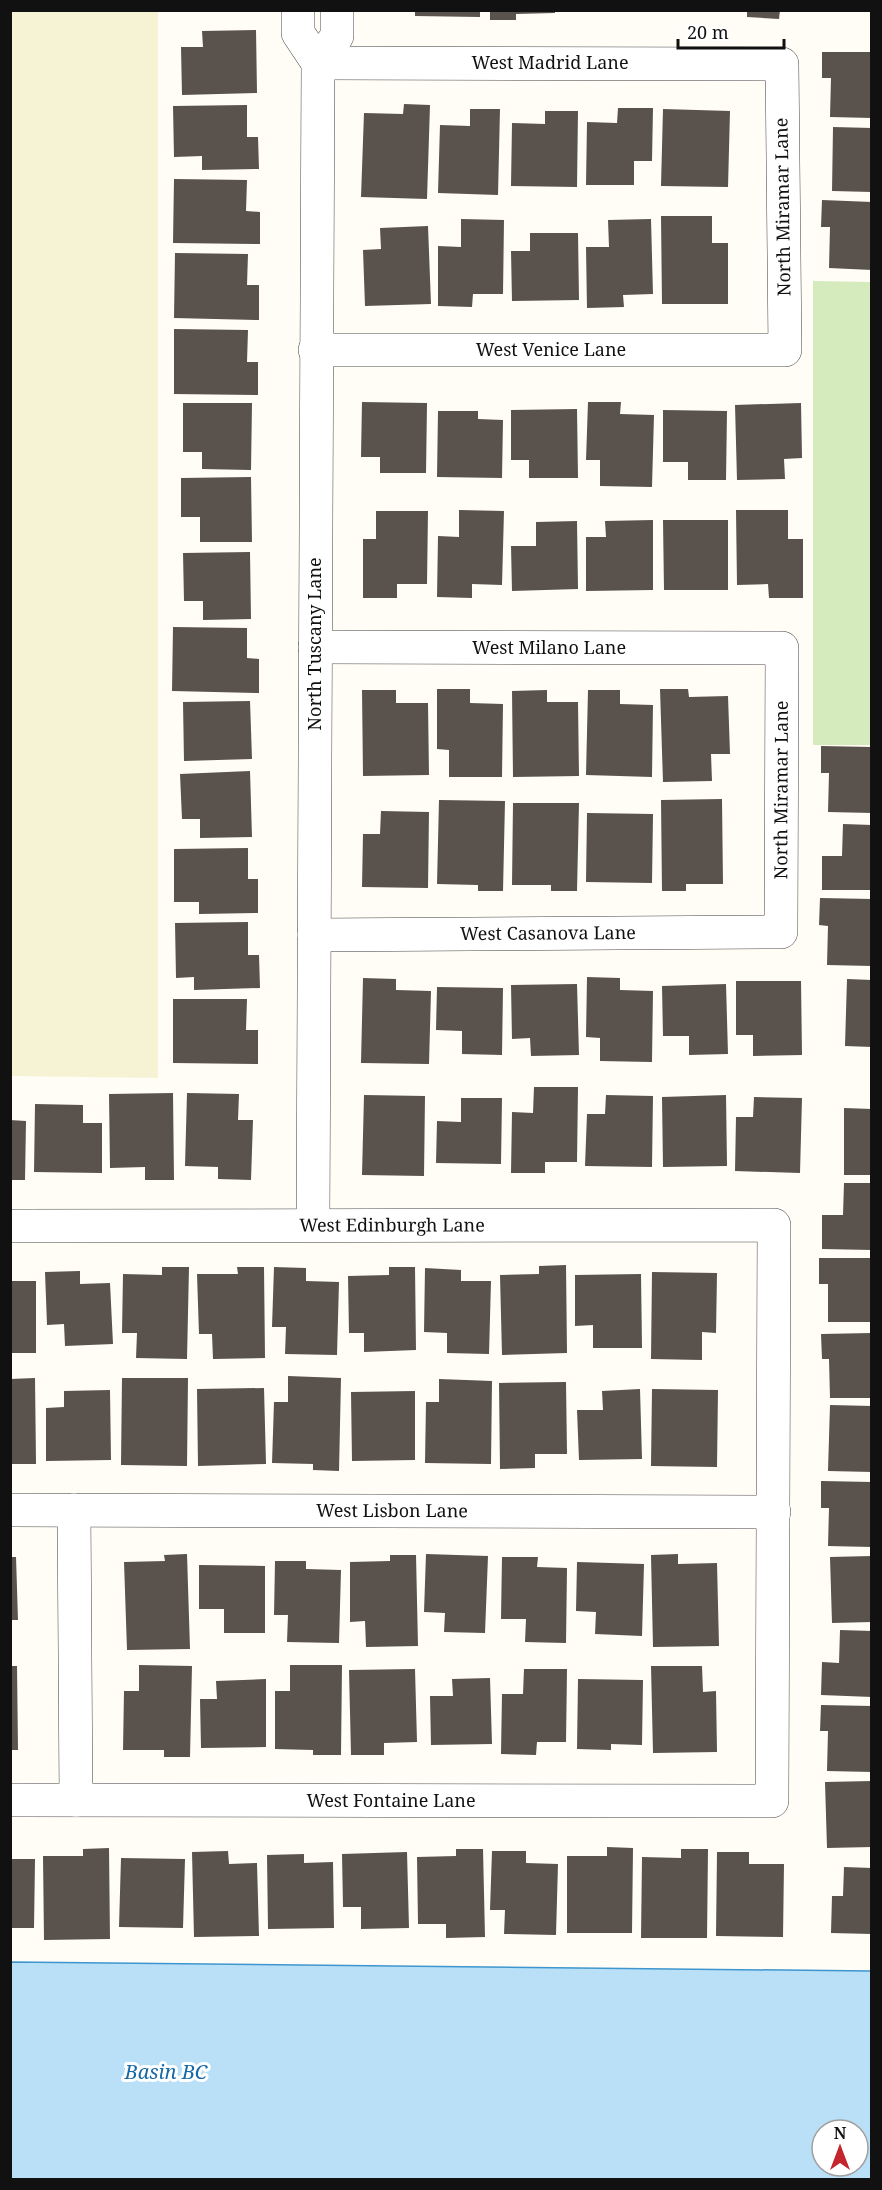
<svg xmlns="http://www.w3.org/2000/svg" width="882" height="2190" font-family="'Noto Serif',serif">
<rect width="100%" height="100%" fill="#fffdf5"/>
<path fill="#f6f3d4" d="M11 10 158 11V1078L11 1076Z"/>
<path fill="#d5ebbd" d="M813 281 871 282V745H813Z"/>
<path fill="#b9e0f7" stroke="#3f96cf" stroke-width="1.5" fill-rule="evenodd" d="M11 1962 871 1971V2179H11ZM822 2130H858V2166H822Z"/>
<g fill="#5a524d">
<path d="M415 10H480V17L415 16Z"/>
<path d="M490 10H555V13L516 14V20H490Z"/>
<path d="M747 10H780L779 19 747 17Z"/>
<path d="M256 30 257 93 182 95 181 47H203L202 31Z"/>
<path d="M822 52H872V118L830 117 831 78H822Z"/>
<path d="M404 104 430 105 427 199 361 197 364 113 403 114Z"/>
<path d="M247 105V137H258L259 169 202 170V156L174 157 173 106Z"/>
<path d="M618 108H653L652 161H634V185H586L587 122 617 123Z"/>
<path d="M470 109H500L498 195 438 193 440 125 470 126Z"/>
<path d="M663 109 730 111 728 187 661 186Z"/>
<path d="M545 111H578L577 187 511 186 512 123 545 124Z"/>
<path d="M833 127 872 128V192L832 191Z"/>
<path d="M174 179 247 180 246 211 260 212V244L173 243Z"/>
<path d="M822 200 872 202V270L829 268 830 227H821Z"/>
<path d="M661 216H712V243H728V304H662Z"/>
<path d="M461 219 504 220 503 294H473L472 307 438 306V246L461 247Z"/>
<path d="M651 219 653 294 623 295 624 307 587 308 586 247H609L608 220Z"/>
<path d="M428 226 431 304 365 306 363 250 381 249 380 228Z"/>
<path d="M530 233H578L579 300 512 301 511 251H530Z"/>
<path d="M175 253 248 254 247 285H259V320L174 318Z"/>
<path d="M174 329 248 330 247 362H258V395L174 394Z"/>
<path d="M362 402 427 403 426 473H380V457H361Z"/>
<path d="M588 402H621L620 414 654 415 652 487 600 486V460H586Z"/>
<path d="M183 403H252L251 470 202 469V452H183Z"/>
<path d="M801 403 802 458 784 459 785 479 737 480 735 405Z"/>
<path d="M577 409 578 478H529V460H511V410Z"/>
<path d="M663 410 727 411 726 480H688V462H663Z"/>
<path d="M438 411H478V419L503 420 502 478 437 477Z"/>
<path d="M251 477 252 542H200V517H181V478Z"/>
<path d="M459 510 504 511 502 585 472 584V598L437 597 438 536 459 537Z"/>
<path d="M736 510H788V539H803V598H769L768 584 737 585Z"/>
<path d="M376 511H428L427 584H397V598H363V539H376Z"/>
<path d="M653 520V590L586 591V537H606L605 521Z"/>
<path d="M663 520H728V590H664Z"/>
<path d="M577 521 578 589 512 591 511 546H536V522Z"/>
<path d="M250 552 251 619 203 620V601H184L183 553Z"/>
<path d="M173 627 247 628V658L259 659V693L172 691Z"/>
<path d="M437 689H470V703L503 704 502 777H449V750L437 749Z"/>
<path d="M660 689H688L689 697 728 696 730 754H711L712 781 663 782Z"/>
<path d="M362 690H396V703H428L429 775 363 776Z"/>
<path d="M547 690V702H578L579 776 513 777 512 691Z"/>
<path d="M588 690H620V704L653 705 652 777 586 775Z"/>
<path d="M250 701 252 759 184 761 183 702Z"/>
<path d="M821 746 872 747V813L828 812 829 773H821Z"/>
<path d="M250 771 252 837 200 838V819H182L180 774Z"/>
<path d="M722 799 723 884H686V891H662L661 800Z"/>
<path d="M439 800 505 801 503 891H478V885L437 884Z"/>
<path d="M513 803H579L577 891H551V885H512Z"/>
<path d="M381 811 429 812 428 888 362 887 363 834H380Z"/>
<path d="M587 813 653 814 652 883 586 882Z"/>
<path d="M843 824 872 825V890H822V856H842Z"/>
<path d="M248 848V879H258V913L199 914V902H174V849Z"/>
<path d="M820 898 872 899V966L827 965 828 926 819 925Z"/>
<path d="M248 922V955H259L260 988 194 990V977L176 978 175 923Z"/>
<path d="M587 977 620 978V990L653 991 652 1062 600 1061V1038L586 1037Z"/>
<path d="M363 978 396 979V990L431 991 429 1064 361 1063Z"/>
<path d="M847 979 872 980V1047L845 1046Z"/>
<path d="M736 981H801L802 1055 753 1056V1035H736Z"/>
<path d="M577 984 579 1055 531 1056 530 1038 512 1039 511 985Z"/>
<path d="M726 984 728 1054 689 1055V1036H663L662 986Z"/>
<path d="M437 987 503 988 502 1055 462 1054V1031L436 1030Z"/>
<path d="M173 999H247L246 1030H258V1064L173 1063Z"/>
<path d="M534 1087H578L577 1162H545V1173H511L512 1112 533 1113Z"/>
<path d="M173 1093 174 1180H145V1167L110 1168 109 1094Z"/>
<path d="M187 1093 239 1094 238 1120H253L251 1180 218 1179V1167L185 1166Z"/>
<path d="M364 1095 425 1096 424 1176 362 1175Z"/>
<path d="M606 1095 653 1096 652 1167 585 1166 587 1114H605Z"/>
<path d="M726 1095 727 1166 663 1167 662 1097Z"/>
<path d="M754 1097 802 1098 800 1173 735 1171 736 1117H753Z"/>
<path d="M461 1098H502L501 1164 436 1163 437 1121 461 1122Z"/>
<path d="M35 1104 83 1105V1123H102V1173L34 1172Z"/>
<path d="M844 1108 872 1109V1175H844Z"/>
<path d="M10 1120 26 1121 25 1180H10Z"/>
<path d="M844 1183H872V1250L822 1249V1215H843Z"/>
<path d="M819 1258H872V1322H828V1284H819Z"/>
<path d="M566 1265 567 1353 502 1355 500 1275 539 1274V1266Z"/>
<path d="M162 1267H189L187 1359 136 1358 137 1333H122L123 1274 162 1275Z"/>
<path d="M237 1267H264L265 1358 213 1359 212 1334H199L197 1274H238Z"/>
<path d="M274 1267 306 1268V1281L339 1282 337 1355 285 1354 286 1327H272Z"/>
<path d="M389 1267H415L416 1350 364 1352V1333H349L348 1276 389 1275Z"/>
<path d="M425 1268 461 1270V1281H491L489 1354 447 1353V1333L424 1332Z"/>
<path d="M80 1271V1284L110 1283 113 1344 65 1346 64 1324 47 1325 45 1272Z"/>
<path d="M652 1272 717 1273 716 1333 702 1332V1360L651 1359Z"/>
<path d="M641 1274 642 1348H593V1325L575 1326V1275Z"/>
<rect x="10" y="1281" width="26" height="72"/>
<path d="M872 1333V1398H830L829 1359H822L821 1334Z"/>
<path d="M288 1376 341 1378 339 1471 313 1470V1464L272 1463 274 1402H288Z"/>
<path d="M35 1378 36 1464H10V1379Z"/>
<path d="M122 1378H188L187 1466 121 1465Z"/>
<path d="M439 1379 492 1381 491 1464 425 1463 426 1402H439Z"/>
<path d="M566 1382 567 1454H535V1468L500 1469 499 1383Z"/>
<path d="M264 1388 266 1464 198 1466 197 1389Z"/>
<path d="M640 1389 642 1459 579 1460 577 1410H603L602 1391Z"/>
<path d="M652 1389 718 1390 717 1467 651 1466Z"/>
<path d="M110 1390 111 1460 46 1461V1408L64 1407V1391Z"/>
<path d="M415 1391V1460L352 1461 351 1392Z"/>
<path d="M830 1405 872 1406V1472L828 1471Z"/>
<path d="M821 1481 872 1482V1547L828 1546 829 1508H821Z"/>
<path d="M187 1554 190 1649 127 1650 124 1562 165 1561 164 1555Z"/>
<path d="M426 1554 488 1556 485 1633 444 1632 445 1613 424 1612Z"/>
<path d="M678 1554V1564L717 1563 719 1646 653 1647 651 1555Z"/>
<path d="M390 1555H416L418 1646 366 1647 365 1621 350 1622V1562L390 1561Z"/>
<path d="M872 1556V1622L832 1623 830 1557Z"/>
<path d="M10 1557H16L18 1620H10Z"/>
<path d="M502 1557H538L537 1567 567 1568 566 1643 525 1642 526 1619H501Z"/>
<path d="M275 1561H306V1569L341 1570 339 1643 287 1642 288 1615H274Z"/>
<path d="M577 1562 644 1564 642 1636 595 1634 596 1612 576 1611Z"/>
<path d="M199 1565 265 1566V1633H224V1609H199Z"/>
<path d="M840 1630 872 1631V1697L821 1695 822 1662 839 1663Z"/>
<path d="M139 1665 192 1666 190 1757H164V1750H123L124 1691H139Z"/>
<path d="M290 1665H342L341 1755H313V1750L275 1749V1691H290Z"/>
<path d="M10 1666H17L18 1750H10Z"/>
<path d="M651 1666H702L703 1692 716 1691 717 1752 653 1753Z"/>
<path d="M415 1669 417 1742 384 1743V1755H351L349 1670Z"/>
<path d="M524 1669H567L566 1742H537L536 1755 501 1754 502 1694H523Z"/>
<path d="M490 1678 492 1744 431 1745 430 1696H453L452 1679Z"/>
<path d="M266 1679V1747L201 1748 200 1699H217L216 1681Z"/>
<path d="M578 1679 643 1680 642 1745 611 1744V1750L577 1749Z"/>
<path d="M821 1705 872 1706V1772L827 1771 828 1731H820Z"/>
<path d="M872 1781V1847L827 1848 825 1782Z"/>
<path d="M607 1847 633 1848 632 1933H567V1856H607Z"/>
<path d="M109 1848 110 1939 44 1940 43 1856H83V1849Z"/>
<path d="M456 1849H483L485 1937 446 1938V1924H418L417 1857 456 1856Z"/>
<path d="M681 1849H708L707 1938H641L642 1857 681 1858Z"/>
<path d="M228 1851 229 1864 257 1863 259 1936 194 1937 192 1852Z"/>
<path d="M492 1851H526V1863L558 1864 556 1935 504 1934 505 1910H490Z"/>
<path d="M407 1852 409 1928 361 1929V1907H343L342 1854Z"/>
<path d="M717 1852H749V1864H784L783 1937 716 1936Z"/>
<path d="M304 1854V1863L333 1862 334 1928 268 1929 267 1855Z"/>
<path d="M121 1858 185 1859 183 1928 119 1927Z"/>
<path d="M10 1859H35L34 1928H10Z"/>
<path d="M844 1867 872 1868V1934L831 1933 832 1896H843Z"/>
</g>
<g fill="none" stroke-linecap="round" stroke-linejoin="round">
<g stroke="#444" stroke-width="34">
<g id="minor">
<path d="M298 10V33L318 63 313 1225"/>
<path d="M318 63 337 36V10"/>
<path id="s1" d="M315 350H785L782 64 318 63"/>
<path id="s2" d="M314 935 781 932 782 648 315 647"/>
<path id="s3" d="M10 1226 774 1225 772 1801 10 1800"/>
<path id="s4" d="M10 1510 774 1512"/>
<path d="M74 1510 76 1800"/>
</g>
</g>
<use href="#minor" stroke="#fff" stroke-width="33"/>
</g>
<g text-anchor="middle" stroke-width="6" stroke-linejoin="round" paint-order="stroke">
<g font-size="18" fill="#111" stroke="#fff">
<text x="550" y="69">West Madrid Lane</text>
<text transform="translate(783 207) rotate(-91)" y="6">North Miramar Lane</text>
<text dy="6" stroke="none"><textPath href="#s1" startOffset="236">West Venice Lane</textPath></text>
<text transform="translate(315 644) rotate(-90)" y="6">North Tuscany Lane</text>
<text x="549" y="654">West Milano Lane</text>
<text dy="6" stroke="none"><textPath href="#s2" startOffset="609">North Miramar Lane</textPath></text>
<text dy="6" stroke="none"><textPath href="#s2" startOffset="234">West Casanova Lane</textPath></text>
<text dy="6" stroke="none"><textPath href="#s3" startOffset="382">West Edinburgh Lane</textPath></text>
<text dy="6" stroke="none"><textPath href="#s4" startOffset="382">West Lisbon Lane</textPath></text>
<text x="391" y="1807">West Fontaine Lane</text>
</g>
<g font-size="20" font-style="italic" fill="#1768a6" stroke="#fff">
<text x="166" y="2079">Basin BC</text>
</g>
</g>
<rect width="882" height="2190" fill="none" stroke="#111111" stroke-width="24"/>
<g transform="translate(840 2148)"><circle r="28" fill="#ffffff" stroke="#a0a0a0" stroke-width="1.5"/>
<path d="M0-4.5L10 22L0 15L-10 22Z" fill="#c4262e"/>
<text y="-9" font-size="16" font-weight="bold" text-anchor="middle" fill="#111111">N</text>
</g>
<path d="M678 39v9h106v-9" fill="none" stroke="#111111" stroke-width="3"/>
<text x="687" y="39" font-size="18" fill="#111111" stroke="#ffffff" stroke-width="4.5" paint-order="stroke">20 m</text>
</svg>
